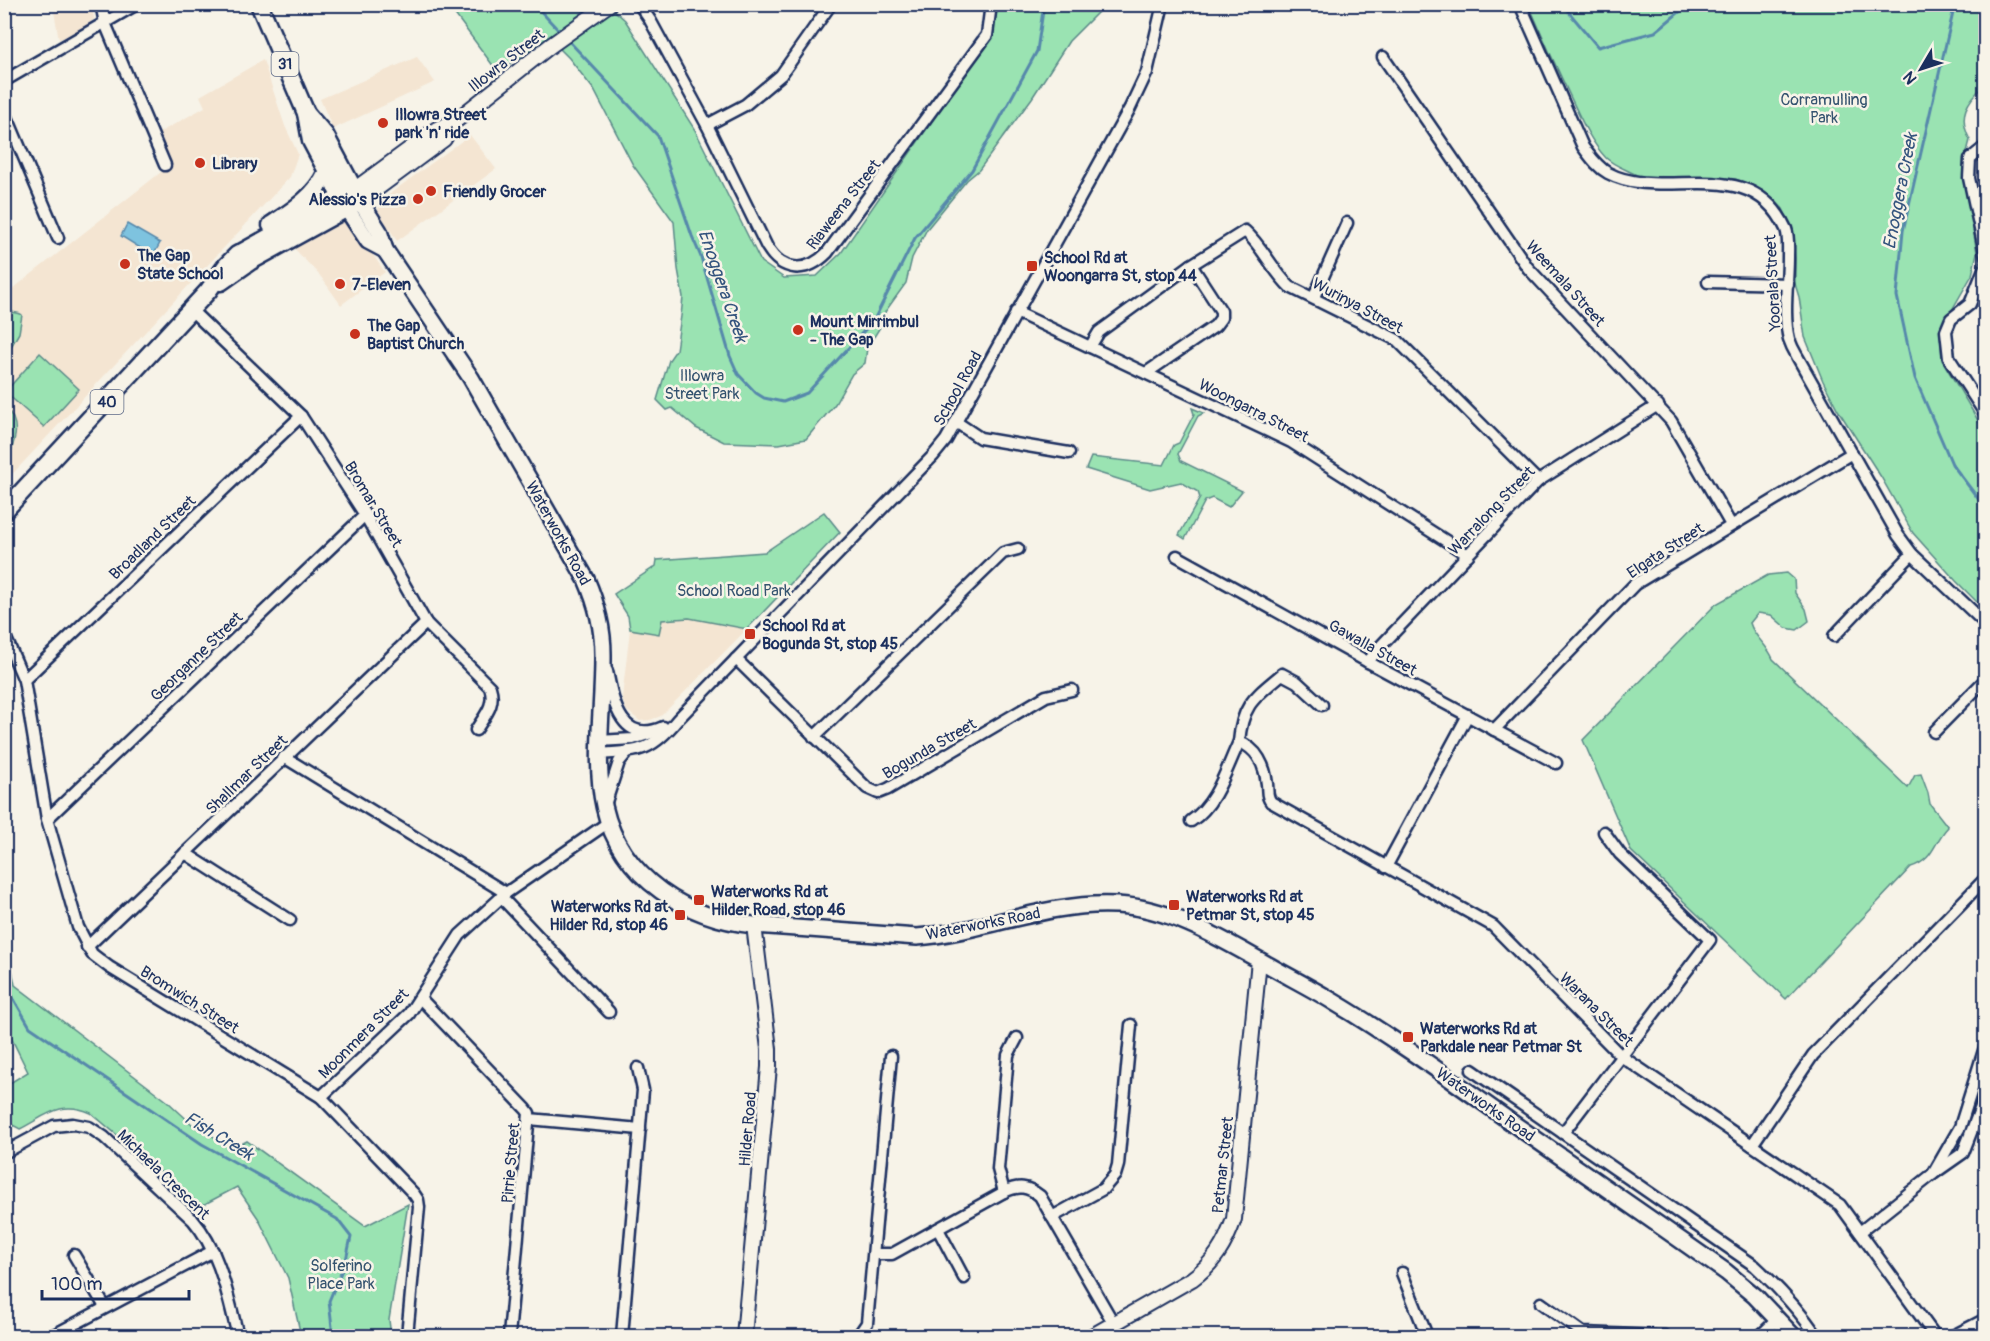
<svg xmlns="http://www.w3.org/2000/svg" width="1990" height="1341" font-family="Pangolin,sans-serif">
<rect width="100%" height="100%" fill="#f7f3e8"/>
<filter id="ink" filterUnits="userSpaceOnUse"><feTurbulence type="fractalNoise" baseFrequency=".0167" numOctaves="2"/><feDisplacementMap in="SourceGraphic" scale="12" xChannelSelector="R" yChannelSelector="G"/><feConvolveMatrix kernelMatrix="1 2 1 2 8 2 1 2 1" color-interpolation-filters="sRGB"/></filter>
<g filter="url(#ink)">
<g fill="#f4e5d2">
<path d="M53 5H92L94 19 85 27 59 40Z"/>
<path d="M417 57 435 82 333 129 320 99Z"/>
<path d="M263 60 285 126 298 154 290 177 5 482V295L170 165 157 134 205 107 200 96Z"/>
<path d="M470 135 496 169 397 241 378 211 380 201Z"/>
<path d="M339 220 349 223 355 230 385 272 341 305 321 277 293 247Z"/>
<path d="M689 618 747 629 661 716 650 720 640 721 626 710 622 698 630 629 658 634 662 620Z"/>
</g>
<g fill="#9ae3b2" stroke="#5a8988" stroke-width="1.5">
<path d="M448 5H608L625 20 695 130 761 262 784 278 817 276 841 253 991 36 995 5H1105L1069 41 1032 98 979 170 967 180 927 229 912 258 906 283 885 312 882 324 867 348 865 363 852 374 835 404 806 439 779 444 724 442 696 428 672 408 667 410 657 400 669 360 676 350 681 316 683 297 678 269 674 222 633 165 594 90 569 58 551 40 497 71Z"/>
<path d="M1529 5H1985V84C1967 102 1957 115 1970 140L1963 168 1977 253 1972 275 1940 331 1942 360 1985 432V610L1956 581 1913 533 1881 477 1838 410 1823 381 1805 337 1799 297 1795 284V258L1793 239 1790 224 1783 209 1775 200 1752 185 1735 179 1638 176C1627 169 1616 167 1606 158 1590 141 1581 119 1571 98 1556 67 1542 36 1529 5Z"/>
<path d="M5 309C10 314 18 311 22 315L19 333 5 357Z"/>
<path d="M40 353 79 389 44 427 5 392Z"/>
<path d="M5 407C23 425 14 442 7 463L5 466Z"/>
<path d="M1192 408 1204 413 1198 416 1178 454 1181 461 1242 491 1229 507 1212 498 1205 501 1185 539 1179 535 1200 498 1198 492 1181 482 1150 489 1086 469 1091 457 1164 465 1174 445 1179 443 1194 414Z"/>
<path d="M824 512 840 532 747 629 689 618 662 620 659 634 630 629 628 616 614 594 656 566 657 560 765 552Z"/>
<path d="M1787 573 1794 579 1795 593 1806 609 1809 621 1797 630 1786 628 1771 615 1758 613 1750 623C1755 639 1767 644 1773 659L1908 788 1915 775 1921 774 1928 793 1930 804 1948 827C1933 843 1934 860 1911 867L1786 999 1631 851 1583 740 1716 604 1768 575Z"/>
<path d="M5 934 15 985 167 1101 194 1126 234 1148 247 1141 365 1226 408 1204 389 1320 391 1336H301L288 1278 258 1218 237 1187 201 1206 91 1113C61 1100 47 1115 20 1129L5 1121V1086L28 1072 5 1025Z"/>
</g>
<path fill="#7ec3df" stroke="#5688ab" stroke-width="1.5" d="M127 224 160 243 153 256 121 236Z"/>
<g fill="none" stroke-linecap="round" stroke-linejoin="round">
<g stroke="#5688ab" stroke-width="3">
<path d="M534 4 562 34"/>
<path d="M1562 4 1598 47 1655 32 1689 4"/>
<path d="M1955 4 1903 231 1897 296 1915 378 1952 464 1986 509"/>
<path d="M567 39 658 136 692 236 701 257 730 356 738 374 756 393 764 398 783 402 807 393 874 320 915 238 972 170 1037 51 1044 4"/>
<path d="M4 982 30 1027 202 1144 337 1219 351 1237 346 1260 329 1301 333 1336"/>
</g>
<g stroke="#1b2f5e" stroke-width="15">
<g id="minor">
<path d="M101 4 105 23 165 165"/>
<path d="M639 4 650 20 707 125 767 247C782 272 806 274 827 253L987 35 991 4"/>
<path d="M1520 4 1583 147C1590 156 1597 167 1608 173 1664 203 1750 151 1786 229 1789 237 1788 248 1788 257 1788 282 1783 316 1789 339 1791 345 1794 351 1797 356L1898 535 1912 554 1986 624"/>
<path d="M1383 57 1528 268 1671 421 1731 525"/>
<path d="M4 81 137 4"/>
<path d="M4 110 58 238"/>
<path d="M707 125 745 105 781 75 831 4"/>
<path d="M1986 146 1970 159 1969 178 1986 257"/>
<path d="M1986 264 1970 304 1951 319 1946 331 1949 358 1986 415"/>
<path d="M1708 282 1788 284"/>
<path d="M1314 297 1347 223"/>
<path d="M191 310 301 416 365 515 426 623 490 687C496 705 485 715 476 730"/>
<path d="M1016 312 1291 442 1468 555"/>
<path d="M1090 347 1099 332 1191 265 1245 231C1263 247 1272 270 1290 287L1397 340 1538 481"/>
<path d="M1146 373 1215 326 1221 318V311L1191 265"/>
<path d="M956 422 980 438 1069 453"/>
<path d="M1177 556 1368 662 1556 763"/>
<path d="M4 634 24 680 47 819 78 927 92 954 109 967 321 1097 414 1194 418 1200 419 1207 407 1336"/>
<path d="M1834 636 1912 554"/>
<path d="M736 659 867 788 878 793 888 789 1046 696 1072 690"/>
<path d="M1368 662 1378 649 1538 481 1658 405"/>
<path d="M607 671C613 700 620 746 663 727"/>
<path d="M24 680 301 416"/>
<path d="M1322 705 1297 682 1282 674C1255 697 1242 704 1239 742 1257 748 1265 766 1267 784 1268 791 1266 796 1271 802L1493 926 1621 1056 1840 1205 1935 1336"/>
<path d="M1494 730 1635 584 1852 453"/>
<path d="M1934 732 1986 679"/>
<path d="M814 737 1003 553 1018 549"/>
<path d="M599 741 633 739 654 732"/>
<path d="M599 754C640 751 651 752 678 719L933 456 946 440 1130 108 1147 72 1163 4"/>
<path d="M284 757 506 893"/>
<path d="M605 805 619 762 628 751"/>
<path d="M47 819 365 515"/>
<path d="M1191 821C1217 804 1226 769 1239 742"/>
<path d="M185 853 290 920"/>
<path d="M1386 867 1468 715"/>
<path d="M501 897 609 1012"/>
<path d="M87 947 426 623"/>
<path d="M421 999 526 1109 529 1113 509 1336"/>
<path d="M1472 1070 1755 1266C1779 1288 1799 1310 1817 1336"/>
<path d="M321 1097 409 1014 460 935 506 893 609 822"/>
<path d="M529 1119 640 1129"/>
<path d="M1563 1133 1710 940 1620 854 1604 832"/>
<path d="M1752 1145 1813 1055 1986 878"/>
<path d="M4 1153 54 1126 73 1124 89 1127 104 1137 193 1220C220 1251 228 1297 238 1336"/>
<path d="M1933 1174 1960 1127 1986 1044"/>
<path d="M1004 1192 998 1169 1008 1055 1017 1038"/>
<path d="M1052 1217 1103 1189 1115 1175 1118 1165 1131 1025"/>
<path d="M938 1229 964 1278"/>
<path d="M1860 1232 1933 1174 1963 1153 1986 1094"/>
<path d="M874 1254H892L1004 1192C1018 1185 1028 1186 1040 1196L1114 1324"/>
<path d="M74 1255 105 1307"/>
<path d="M1402 1273 1427 1336"/>
<path d="M1541 1303 1583 1333 1665 1336"/>
<path d="M52 1336 213 1251"/>
<path d="M622 1336 643 1090 638 1068"/>
<path d="M858 1336 867 1323 891 1056"/>
<path d="M1760 1336 1778 1319"/>
<path d="M1953 1336 1986 1319"/>
</g>
</g>
<g stroke="#1b2f5e" stroke-width="18">
<g id="tertiary">
<path d="M354 190 437 129 454 122 550 46 609 4"/>
<path d="M360 201 444 139 454 122"/>
<path d="M744 1336 769 1067V1049L754 925"/>
<path d="M1092 1336 1192 1279C1214 1263 1225 1245 1234 1219L1259 960"/>
</g>
</g>
<g stroke="#1b2f5e" stroke-width="20">
<g id="secondary">
<path d="M360 201 379 231 385 250 471 378 586 579C596 602 603 629 603 654 604 743 576 829 661 891 689 911 721 922 754 925L917 937C984 932 1048 901 1117 905 1172 908 1223 940 1270 966 1291 978 1313 989 1334 1002 1399 1041 1460 1086 1521 1129 1590 1177 1658 1224 1726 1272L1755 1296 1793 1336"/>
<path d="M347 209 368 241 385 250"/>
</g>
</g>
<g stroke="#1b2f5e" stroke-width="21">
<g id="primary">
<path d="M259 4 306 113 311 141 345 205"/>
<path d="M271 225C292 211 315 197 326 173"/>
<path d="M221 282 251 261 360 201 325 135 306 113"/>
<path d="M4 511 208 291 226 266 237 255 354 190"/>
</g>
</g>
<use href="#minor" stroke="#f7f3e8" stroke-width="10"/>
<use href="#tertiary" stroke="#f7f3e8" stroke-width="14"/>
<use href="#secondary" stroke="#f7f3e8" stroke-width="15"/>
<use href="#primary" stroke="#f7f3e8" stroke-width="16"/>
</g>
</g>
<g fill="#c8321e" stroke="#f7f3e8" stroke-width="2">
<circle cx="383" cy="123" r="6"/>
<circle cx="200" cy="163" r="6"/>
<circle cx="431" cy="191" r="6"/>
<circle cx="418" cy="199" r="6"/>
<circle cx="125" cy="264" r="6"/>
<rect x="1026" y="260" width="12" height="12" rx="3"/>
<circle cx="340" cy="284" r="6"/>
<circle cx="798" cy="330" r="6"/>
<circle cx="355" cy="334" r="6"/>
<rect x="744" y="628" width="12" height="12" rx="3"/>
<rect x="693" y="894" width="12" height="12" rx="3"/>
<rect x="1168" y="899" width="12" height="12" rx="3"/>
<rect x="674" y="909" width="12" height="12" rx="3"/>
<rect x="1402" y="1031" width="12" height="12" rx="3"/>
</g>
<g text-anchor="middle" stroke-width="5" stroke-linejoin="round" paint-order="stroke">
<g fill="#f7f3e8" stroke="#5d6a87" stroke-width="1.5">
<rect x="271.5" y="52" width="27" height="24" rx="4.5"/>
<rect x="90.5" y="390" width="33" height="24" rx="4.5"/>
</g>
<g font-size="15" font-weight="bold" fill="#1b2f5e">
<text x="285" y="69">31</text>
<text x="107" y="407">40</text>
</g>
<g font-size="16" fill="#1b2f5e" stroke="#f7f3e8">
<text transform="translate(506 60) rotate(-38)" y="6">Illowra Street</text>
<text transform="translate(843 204) rotate(-52)" y="6">Riaweena Street</text>
<text transform="translate(1566 283) rotate(48)" y="6">Weemala Street</text>
<text transform="translate(1772 283) rotate(-93)" y="6">Yoorala Street</text>
<text transform="translate(1358 305) rotate(28)" y="6">Wurinya Street</text>
<text transform="translate(957 388) rotate(-61)" y="6">School Road</text>
<text transform="translate(1254 410) rotate(27)" y="6">Woongarra Street</text>
<text transform="translate(374 504) rotate(59)" y="6">Bromar Street</text>
<text transform="translate(1491 510) rotate(-46)" y="6">Warralong Street</text>
<text transform="translate(559 533) rotate(61)" y="6">Waterworks Road</text>
<text transform="translate(152 537) rotate(-44)" y="6">Broadland Street</text>
<text transform="translate(1665 550) rotate(-33)" y="6">Elgata Street</text>
<text transform="translate(1373 647) rotate(29)" y="6">Gawalla Street</text>
<text transform="translate(196 656) rotate(-44)" y="6">Georganne Street</text>
<text transform="translate(929 748) rotate(-30)" y="6">Bogunda Street</text>
<text transform="translate(246 774) rotate(-44)" y="6">Shallmar Street</text>
<text transform="translate(983 923) rotate(-11)" y="6">Waterworks Road</text>
<text transform="translate(190 999) rotate(32)" y="6">Bromwich Street</text>
<text transform="translate(1597 1009) rotate(45)" y="6">Warana Street</text>
<text transform="translate(363 1033) rotate(-45)" y="6">Moonmera Street</text>
<text transform="translate(1486 1104) rotate(35)" y="6">Waterworks Road</text>
<text transform="translate(747 1129) rotate(-85)" y="6">Hilder Road</text>
<text transform="translate(510 1163) rotate(-85)" y="6">Pirrie Street</text>
<text transform="translate(1222 1165) rotate(-84)" y="6">Petmar Street</text>
<text transform="translate(164 1174) rotate(44)" y="6">Michaela Crescent</text>
</g>
<g font-size="16" fill="#34536f" stroke="#f7f3e8">
<text x="1824" y="105">Corramulling<tspan x="1824" dy="18">Park</tspan></text>
<text x="702" y="381">Illowra<tspan x="702" dy="18">Street Park</tspan></text>
<text x="734" y="596">School Road Park</text>
<text x="341" y="1271">Solferino<tspan x="341" dy="18">Place Park</tspan></text>
</g>
<g font-size="16" font-weight="bold" fill="#1b2f5e" stroke="#f7f3e8" text-anchor="start">
<text x="395" y="120">Illowra Street<tspan x="395" dy="18">park 'n' ride</tspan></text>
<text x="212" y="169">Library</text>
<text x="443" y="197">Friendly Grocer</text>
<text x="406" y="205" text-anchor="end">Alessio's Pizza</text>
<text x="137" y="261">The Gap<tspan x="137" dy="18">State School</tspan></text>
<text x="1044" y="263">School Rd at<tspan x="1044" dy="18">Woongarra St, stop 44</tspan></text>
<text x="352" y="290">7-Eleven</text>
<text x="810" y="327">Mount Mirrimbul<tspan x="810" dy="18">- The Gap</tspan></text>
<text x="367" y="331">The Gap<tspan x="367" dy="18">Baptist Church</tspan></text>
<text x="762" y="631">School Rd at<tspan x="762" dy="18">Bogunda St, stop 45</tspan></text>
<text x="711" y="897">Waterworks Rd at<tspan x="711" dy="18">Hilder Road, stop 46</tspan></text>
<text x="1186" y="902">Waterworks Rd at<tspan x="1186" dy="18">Petmar St, stop 45</tspan></text>
<text x="668" y="912" text-anchor="end">Waterworks Rd at<tspan x="668" dy="18">Hilder Rd, stop 46</tspan></text>
<text x="1420" y="1034">Waterworks Rd at<tspan x="1420" dy="18">Parkdale near Petmar St</tspan></text>
</g>
<g font-size="18" font-style="italic" fill="#34547e" stroke="#f7f3e8">
<text transform="translate(1900 191) rotate(-79)" y="6">Enoggera Creek</text>
<text transform="translate(723 286) rotate(71)" y="6">Enoggera Creek</text>
<text transform="translate(219 1136) rotate(31)" y="6">Fish Creek</text>
</g>
</g>
<rect width="1990" height="1341" fill="none" stroke="#f7f3e8" stroke-width="24"/>
<rect x="12" y="12" width="1966" height="1317" fill="none" stroke="#1b2f5e" stroke-width="2" filter="url(#ink)"/>
<g transform="translate(1921 69) rotate(231)" stroke="#f7f3e8" stroke-width="4.5" paint-order="stroke">
<path d="M0-4.5L10 22L0 15L-10 22Z" fill="#1b2f5e"/>
<text y="-9" font-size="16" font-weight="bold" text-anchor="middle" fill="#1b2f5e">N</text>
</g>
<path d="M42 1290v9h147v-9" fill="none" stroke="#1b2f5e" stroke-width="3"/>
<text x="51" y="1290" font-size="18" fill="#1b2f5e" stroke="#f7f3e8" stroke-width="4.5" paint-order="stroke">100 m</text>
</svg>
